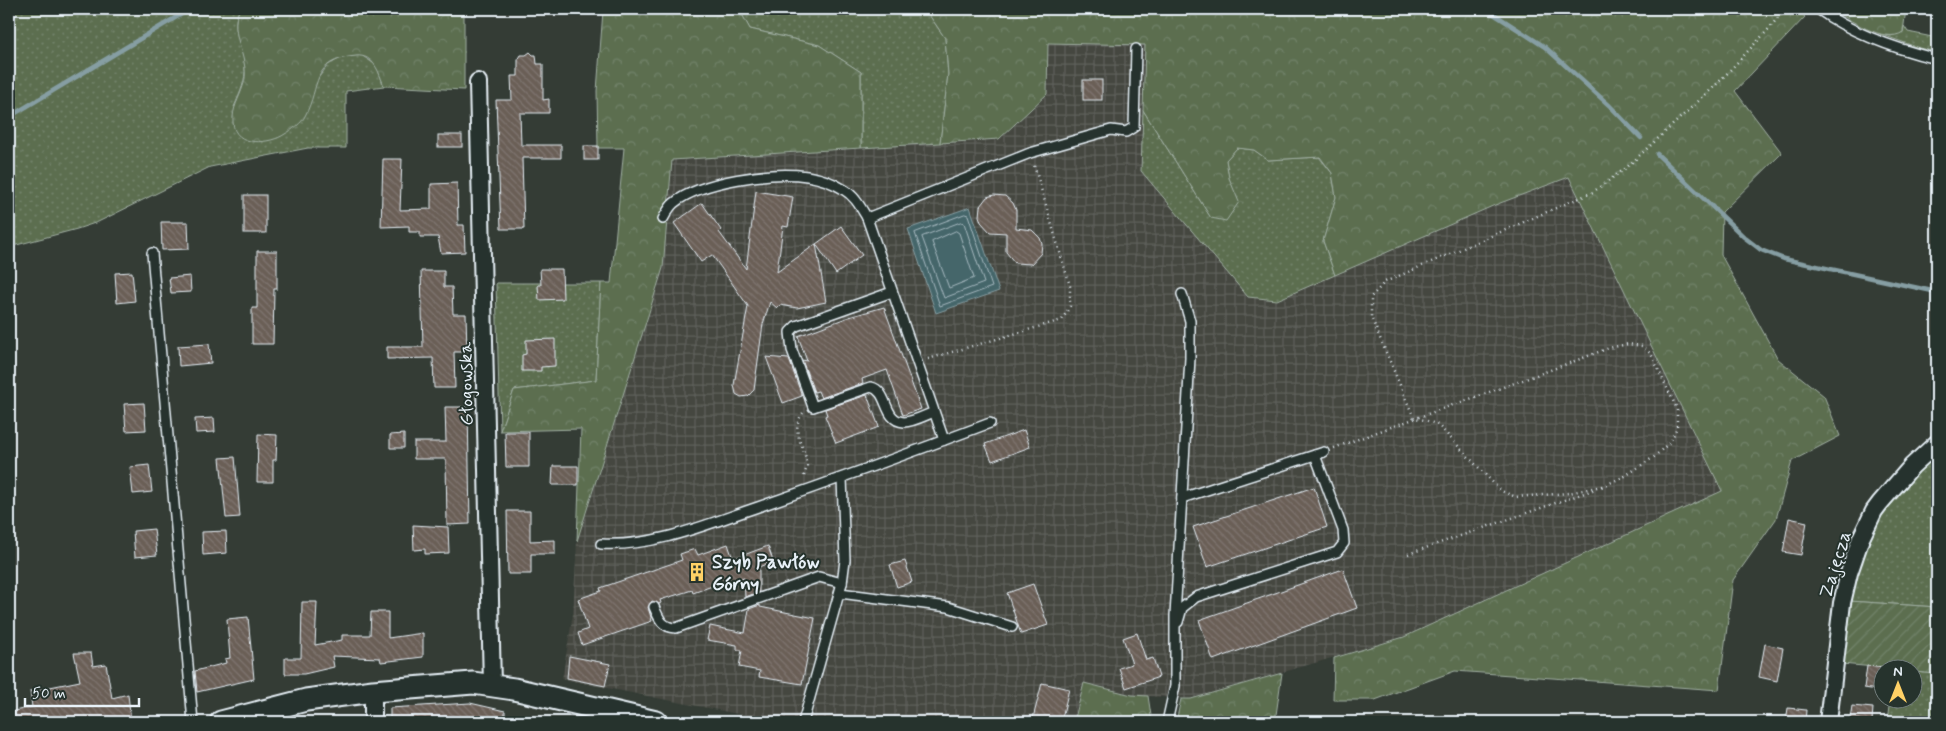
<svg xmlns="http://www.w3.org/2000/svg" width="1946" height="731" font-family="Mynerve,sans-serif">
<defs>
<pattern id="industrial-grid" width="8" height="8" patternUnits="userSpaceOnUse" patternTransform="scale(1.25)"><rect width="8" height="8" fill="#44463f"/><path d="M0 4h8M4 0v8" fill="none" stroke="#5f615c"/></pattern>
<pattern id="grass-dots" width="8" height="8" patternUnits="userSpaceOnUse" patternTransform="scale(1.25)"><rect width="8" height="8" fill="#5b6e50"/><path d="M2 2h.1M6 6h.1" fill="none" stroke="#73836a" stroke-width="1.8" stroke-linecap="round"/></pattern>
<pattern id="forest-crowns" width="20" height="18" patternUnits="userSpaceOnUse" patternTransform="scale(1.25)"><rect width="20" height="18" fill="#5b6e50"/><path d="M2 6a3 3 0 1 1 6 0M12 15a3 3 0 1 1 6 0" fill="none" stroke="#73836a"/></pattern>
<pattern id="garden-furrows" width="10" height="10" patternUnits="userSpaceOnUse" patternTransform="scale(1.25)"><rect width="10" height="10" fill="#5b6e50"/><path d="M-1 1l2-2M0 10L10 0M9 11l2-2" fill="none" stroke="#73836a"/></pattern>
<pattern id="building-back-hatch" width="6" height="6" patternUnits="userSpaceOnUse" patternTransform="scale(1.25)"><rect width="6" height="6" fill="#6a5e57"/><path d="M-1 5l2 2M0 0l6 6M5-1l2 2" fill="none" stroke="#7f7670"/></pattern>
</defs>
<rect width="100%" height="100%" fill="#343c35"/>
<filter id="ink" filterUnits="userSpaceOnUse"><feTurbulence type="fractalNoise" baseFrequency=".02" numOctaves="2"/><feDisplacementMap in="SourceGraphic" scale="10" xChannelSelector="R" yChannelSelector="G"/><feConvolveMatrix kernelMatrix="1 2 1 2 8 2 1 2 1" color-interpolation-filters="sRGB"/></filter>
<g filter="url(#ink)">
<path fill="url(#industrial-grid)" d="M1048 43 1146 45 1141 171 1277 300 1495 205 1569 176 1722 491 1404 637 1191 699 1132 695 1084 683 1074 722H777L562 679 573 614 577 541 663 268 672 160 999 139 1047 94Z"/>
<g fill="url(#grass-dots)" stroke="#a2b0a4">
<path d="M9 9H240C229 27 243 46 245 66 246 81 240 93 234 107L316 81 328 65 343 57 361 55 376 65 384 86 346 91V148H308L210 167 98 222 77 229 9 247Z"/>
<path d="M739 9H925L945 38 948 74 940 143 861 148V72L819 45 750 29Z"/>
<path d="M1904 26 1908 32 1937 38V52L1919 48 1880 34 1891 36 1903 32Z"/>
<path d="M1143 110 1211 218 1238 202 1229 178 1226 160 1237 148 1254 150 1268 160 1319 157 1332 173 1336 197 1323 241 1335 275 1277 300 1248 297 1141 171Z"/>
<path d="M496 283H601L596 380 514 390 500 431Z"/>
<path d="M1937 451V607L1849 601C1857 579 1861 556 1871 535 1886 502 1912 477 1937 451Z"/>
<path d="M1914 672 1937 674V722H1887L1890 699 1914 698Z"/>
</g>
<g fill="url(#forest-crowns)" stroke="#a2b0a4">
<path d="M240 9H739L750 29 819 45 861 72V148L672 160 663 268 577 541 581 429 500 431 514 390 596 380 601 283H611L624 148H598L597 91 603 11 464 9V90L384 86C379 73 374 54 356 56 310 60 321 86 305 116 302 123 292 130 285 134 271 144 234 148 233 122 232 108 239 99 243 86 253 61 226 33 240 9Z"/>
<path d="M925 9H1797L1805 17 1735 91 1782 153 1722 212 1721 255 1778 359 1824 396 1840 436 1792 461 1776 519 1733 580 1719 690 1455 671 1375 700H1333L1334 658 1404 637 1722 491 1569 177 1495 205 1335 275 1323 241 1336 197 1332 173 1320 157 1268 160 1254 150 1237 148 1226 160 1229 178 1239 202 1226 221 1211 218 1143 110 1145 45 1048 43 1047 94 999 139 940 143 948 74 945 38Z"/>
<path d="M1830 9H1906L1903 32C1885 45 1848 18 1830 9Z"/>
<path d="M1282 673 1275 722H1176L1181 699H1191Z"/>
<path d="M1084 683 1132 695 1148 696 1152 722H1074Z"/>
</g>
<path fill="url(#garden-furrows)" stroke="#a2b0a4" d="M1849 601 1937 607V674L1914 672V668H1886L1841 664Z"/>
<path fill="#45666b" stroke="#869ea3" d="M970 207 999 291 936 313 908 229Z"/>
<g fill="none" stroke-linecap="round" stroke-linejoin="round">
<g stroke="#a7b9c0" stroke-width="1">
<path d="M965 214 968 215 992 287 940 306 915 233Z"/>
<path d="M961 222 964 223 984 283 944 298 922 237Z"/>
<path d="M956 231 959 233 974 278 949 288 932 242Z"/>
</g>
<g stroke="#869ea3" stroke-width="4.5">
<path d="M1486 9 1545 47 1610 106 1641 138"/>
<path d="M9 117 190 9"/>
<path d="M1657 154 1744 237 1761 250 1784 259 1937 292"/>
</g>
</g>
<g fill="url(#building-back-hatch)" stroke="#e8f1f8">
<path d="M530 52 533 55H536L537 64H543V100L549 99V113H520L521 145H561V158H522L524 229H501L496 100H512L511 76H518V60L521 55H526Z"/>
<rect x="1083" y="80" width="19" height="20"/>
<rect x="438" y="135" width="24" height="12"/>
<rect x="584" y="146" width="14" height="14"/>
<path d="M383 159H402L400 210 431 209V184L457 183 458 225H464L465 252 441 253 438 237H420V232H409V226L381 227Z"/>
<path d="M756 191 793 197 788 227 783 226 777 272 816 244 826 302 797 308 780 305 777 308 770 302 763 324 754 390 748 396 741 397 736 394 734 385 748 306 712 255 701 262 674 223 702 203 721 230 719 232 746 269Z"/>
<rect x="244" y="195" width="22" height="38"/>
<path d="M994 195 1005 196 1013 203 1016 210V228L1032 230 1040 238 1042 244 1041 253 1031 264 1015 263 1006 252V233L990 232 981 222 979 216 980 206 987 197Z"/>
<path d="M161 222H188L189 249 162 250Z"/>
<path d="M841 226 862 255 836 274 816 244Z"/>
<path d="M257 251H277V289H274L273 344H252V308H257Z"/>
<path d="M540 269H562L563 299 539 300 538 285H541Z"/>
<path d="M421 271H444V287H452L453 314H466L467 352H454L455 388H434L433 358 387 359V347H423Z"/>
<path d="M132 272 135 301 117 303 115 273Z"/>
<path d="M190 276 191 292 171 293 169 278Z"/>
<path d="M884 307 921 409 903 415 887 370 862 379 863 383 821 398 818 391 814 392 802 360 807 361 798 336 849 317Z"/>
<path d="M555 339V366L541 367V371H522V355L526 354V340Z"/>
<path d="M209 344 211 363 179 366 178 346Z"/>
<path d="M766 357 789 359 802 396 783 403Z"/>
<path d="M867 395 879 427 836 443 825 416 827 415 825 409Z"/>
<path d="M144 403 146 430 126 431 124 404Z"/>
<path d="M445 407H468L470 524 447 525 446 459H414V442H446Z"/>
<path d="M214 418 215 432 196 433 195 419Z"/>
<path d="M1024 430 1030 447 992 461 985 444Z"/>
<path d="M505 432H529V467H506Z"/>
<path d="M258 434 277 435 276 460H273V482H257Z"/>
<path d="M404 434V448H390V435Z"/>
<path d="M235 457 240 517 226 518 220 458Z"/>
<path d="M149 465 152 492 133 494 130 467Z"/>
<path d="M553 466H578V485H552Z"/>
<path d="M1314 487 1327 527 1207 567 1193 527Z"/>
<path d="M507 511H530V541L555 540V554H531V574H508Z"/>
<path d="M1789 518 1807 522 1801 555 1783 552Z"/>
<path d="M413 525 448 527 449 553 425 554V549L414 550Z"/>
<path d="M154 529 157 555 135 557 133 531Z"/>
<path d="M226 531 227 553 203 555 202 532Z"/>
<path d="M728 544 733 559 768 546 773 561 759 567V592L745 597 744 578 727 584 726 581 693 593 692 590 660 600 661 603 659 604 652 601 648 607 652 621 582 645 578 633 588 629 578 599 601 591 600 588 682 560 680 554 695 549 698 555Z"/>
<path d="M905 561 912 582 897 587 890 565Z"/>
<path d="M1343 569 1357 608 1213 660 1199 620Z"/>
<path d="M1033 584 1048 625 1021 634 1007 593Z"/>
<path d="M302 602H317L315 645 342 640V635H370L371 612H388V638L423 633V657L381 662 380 658 332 656 334 667 304 674H285V658H301Z"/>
<path d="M760 605V607L815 618 802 684 759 677 760 671 739 667 742 650H737V645L707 640 710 626 745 633 749 609Z"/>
<path d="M248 617 254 679 197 692 195 671 226 663 225 659 230 658 227 619Z"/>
<path d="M1137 633 1146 660 1153 658 1159 677 1126 688 1119 668 1132 664 1123 638Z"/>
<path d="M1765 644 1783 648 1777 681 1759 677Z"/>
<path d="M74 653H91L93 666 106 664 112 698 128 694 131 722H16L14 711 32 707 30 691 80 681Z"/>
<path d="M569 656 610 664 605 686 567 678Z"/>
<path d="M1867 666 1884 668V691L1864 688Z"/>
<path d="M1042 683 1069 689 1061 722H1032Z"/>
<path d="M470 703 505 711V722H390V708Z"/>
<path d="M1852 706 1873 708 1872 721 1850 719Z"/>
<path d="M1788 708 1806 710 1805 722H1786Z"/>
</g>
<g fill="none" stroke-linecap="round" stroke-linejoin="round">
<g stroke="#e8f1f8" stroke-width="12">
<g id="service">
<path d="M1818 9C1853 34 1896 49 1937 59"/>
<path d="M867 218 1030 153 1111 130 1126 132 1134 127 1136 49"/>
<path d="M663 219C666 214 669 207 674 203 701 181 772 171 807 176 820 178 832 182 843 189 855 196 860 206 867 218L944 440"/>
<path d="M152 253 193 722"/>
<path d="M892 292 796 326 790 332 792 350 813 407 871 387C889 391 883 421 904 422 913 422 926 415 934 412"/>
<path d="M1182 498 1324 452"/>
<path d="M601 544C656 547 707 524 758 507 836 480 913 452 990 423"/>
<path d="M840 593 948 607 1012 627"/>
<path d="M654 607C659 619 662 627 676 628L819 577 842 583"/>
<path d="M1178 622 1182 608 1196 597 1337 552 1344 543 1343 530 1315 455"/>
<path d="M803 722 842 583 845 560 842 478"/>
<path d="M1167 722 1175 686V616L1190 358V321L1182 294"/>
</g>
</g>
<g stroke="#e8f1f8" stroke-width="20">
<g id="minor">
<path d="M478 82 492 685"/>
<path d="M373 691V722"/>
<path d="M1828 722 1842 603 1849 573 1861 538 1874 511 1880 503 1912 466 1937 443"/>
</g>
</g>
<g stroke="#e8f1f8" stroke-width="25">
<path id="tertiary" d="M221 722 306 700 373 691 473 683 514 689 656 722"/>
</g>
<g stroke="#e8f1f8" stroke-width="2.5" stroke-dasharray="1 4" stroke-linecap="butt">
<path d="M928 359 1062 320 1070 306V286L1034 165"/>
<path d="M803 413C789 430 805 446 807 464 807 468 805 472 804 476"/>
<path d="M1334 448C1425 414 1518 383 1609 348L1628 344 1642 346 1651 354 1677 409V427L1671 441 1654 457 1625 476 1601 487"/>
<path d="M1602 486 1569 493 1516 497 1501 491 1438 425 1425 420 1414 418 1371 317V297L1385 282 1593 192 1626 168 1716 85 1767 31 1785 9"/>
<path d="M1408 554 1596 489"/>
<path d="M673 716 703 722"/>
</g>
<use href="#service" stroke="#26332d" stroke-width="9"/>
<use href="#minor" stroke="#26332d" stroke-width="16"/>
<use href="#tertiary" stroke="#26332d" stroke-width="21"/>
</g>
</g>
<defs>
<g id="building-bare" transform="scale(1.5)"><path d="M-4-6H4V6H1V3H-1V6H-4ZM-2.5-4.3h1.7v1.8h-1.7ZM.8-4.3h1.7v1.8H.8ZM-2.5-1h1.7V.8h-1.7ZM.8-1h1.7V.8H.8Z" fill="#ffd166" stroke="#26332d" stroke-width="2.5" paint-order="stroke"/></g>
</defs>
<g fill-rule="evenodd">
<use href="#building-bare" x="697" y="572"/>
</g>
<g text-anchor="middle" stroke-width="4" stroke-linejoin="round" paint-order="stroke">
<g font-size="19" fill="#e8f1f8" stroke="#26332d">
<text transform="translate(465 384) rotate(-91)" y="7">Głogowska</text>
<text transform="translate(1834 564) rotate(-73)" y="7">Zajęcza</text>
</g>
<g font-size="19" font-weight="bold" fill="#e8f1f8" stroke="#26332d" text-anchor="start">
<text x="712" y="568">Szyb Pawłów<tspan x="712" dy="22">Górny</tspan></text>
</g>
</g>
<rect width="1946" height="731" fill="none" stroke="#26332d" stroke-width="30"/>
<rect x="15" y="15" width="1916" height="701" fill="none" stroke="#e8f1f8" stroke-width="2" filter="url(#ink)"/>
<g transform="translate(1898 684)"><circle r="24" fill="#26332d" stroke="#747f7e"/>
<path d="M0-4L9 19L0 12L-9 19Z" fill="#ffd166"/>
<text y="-8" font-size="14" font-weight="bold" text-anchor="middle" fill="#e8f1f8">N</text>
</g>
<path d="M25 698v8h114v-8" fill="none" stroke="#e8f1f8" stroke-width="2.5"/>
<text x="32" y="698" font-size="15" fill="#e8f1f8" stroke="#26332d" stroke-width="4" paint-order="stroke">50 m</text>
</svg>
